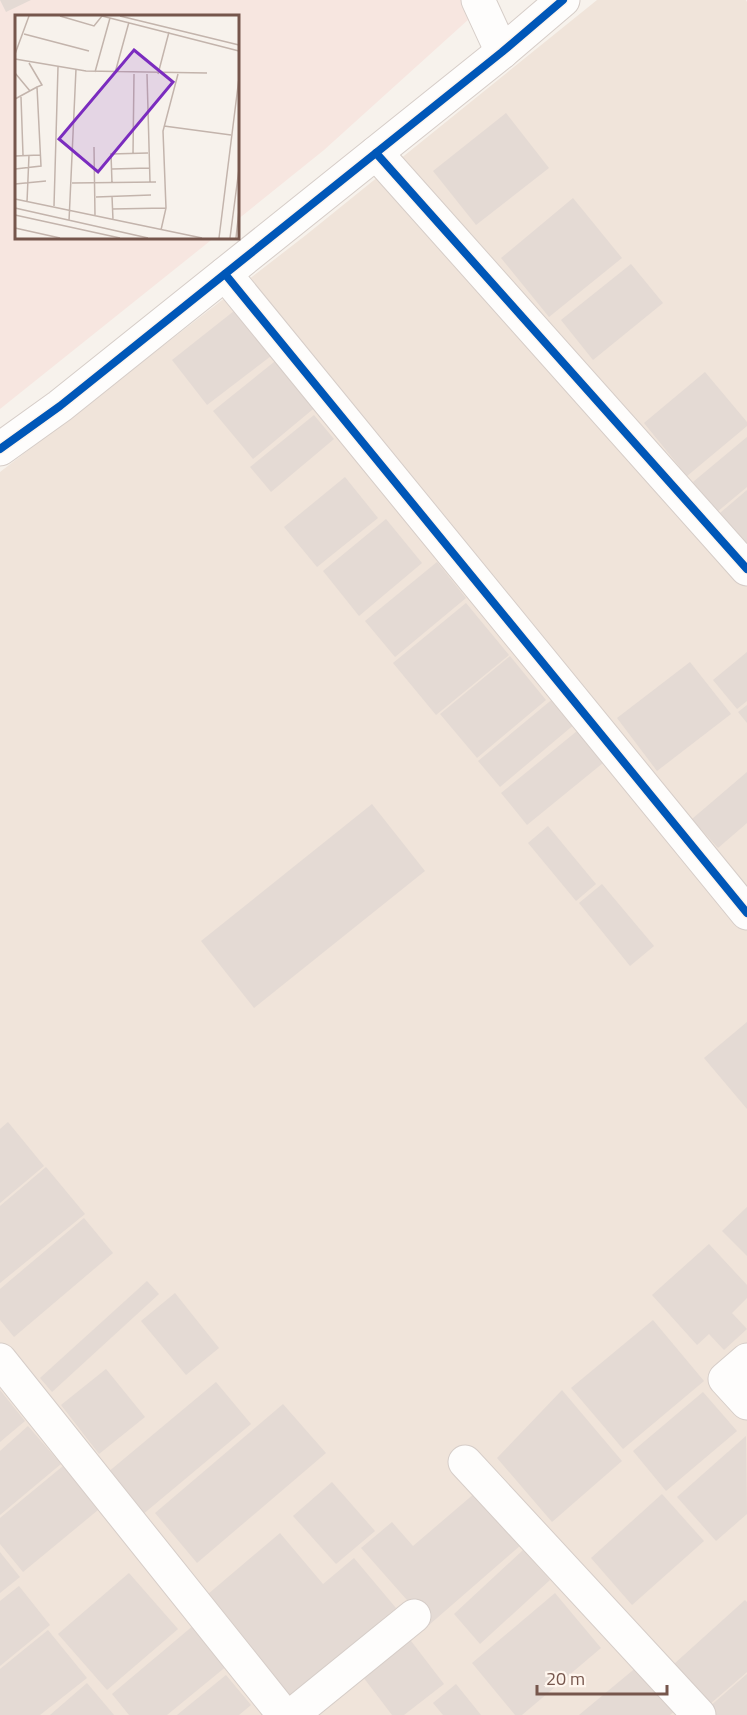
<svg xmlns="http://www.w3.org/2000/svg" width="747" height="1715" font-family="'Titillium Web',sans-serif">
<rect width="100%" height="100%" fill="#f7f2ec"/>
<path fill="#f0e4da" d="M597 0H746L747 2V1715H0V472L306 235Z"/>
<path fill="#f7e6e0" d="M0 0H490L324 150 237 220V16H16V237H215L0 409Z"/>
<g fill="#e4dad4">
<path d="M0 0H31L6 12Z"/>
<path d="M506 113 549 168 476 225 433 171Z"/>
<path d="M573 198 622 258 549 317 501 258Z"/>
<path d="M631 264 663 303 593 360 561 320Z"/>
<path d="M239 307 275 353 207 405 172 360Z"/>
<path d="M279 358 318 405 253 459 213 411Z"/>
<path d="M705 372 747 422V426L687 476 644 423Z"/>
<path d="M314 415 334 439 271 492 250 467Z"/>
<path d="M747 437V487L717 512 693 482Z"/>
<path d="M345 477 378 518 317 567 284 527Z"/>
<path d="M747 490V546L720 513Z"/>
<path d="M386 519 422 563 359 616 323 571Z"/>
<path d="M437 562 466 598 395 657 365 621Z"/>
<path d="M466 603 509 655 436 715 393 663Z"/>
<path d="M747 652V701L737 709 713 680Z"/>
<path d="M510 656 546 700 477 758 440 714Z"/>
<path d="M690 662 731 714 657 771 617 718Z"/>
<path d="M555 697 576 723 500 787 478 761Z"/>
<path d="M747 705V723L738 712Z"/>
<path d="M577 731 603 763 527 825 501 793Z"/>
<path d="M747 772V823L718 848 692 819Z"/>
<path d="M372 804 425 871 254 1008 201 941Z"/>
<path d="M548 826 596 884 576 901 528 843Z"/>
<path d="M602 884 654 946 630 966 579 903Z"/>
<path d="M747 1022V1109L704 1058Z"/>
<path d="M8 1122 44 1166 0 1203V1129Z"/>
<path d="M46 1167 85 1214 0 1283V1206Z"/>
<path d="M747 1207V1256L722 1231Z"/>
<path d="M84 1218 113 1253 14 1337 0 1320V1289Z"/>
<path d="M709 1244 747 1285V1298L732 1313 747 1329 724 1350 709 1334 697 1345 652 1295Z"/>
<path d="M147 1281 159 1294 52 1392 40 1378Z"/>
<path d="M175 1293 219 1348 186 1375 141 1321Z"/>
<path d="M653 1320 704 1381 623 1449 571 1388Z"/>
<path d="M106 1369 145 1417 99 1454 61 1405Z"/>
<path d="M216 1382 251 1424 142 1515 107 1473Z"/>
<path d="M0 1390 25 1421 0 1442Z"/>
<path d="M562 1390 622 1461 552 1522 497 1458Z"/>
<path d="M703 1392 737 1431 666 1491 633 1451Z"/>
<path d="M283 1404 326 1453 197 1563 155 1513Z"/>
<path d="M28 1426 61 1464 0 1515V1451Z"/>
<path d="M746 1436 747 1514 716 1541 677 1497Z"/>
<path d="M63 1466 98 1510 23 1572 0 1544V1518Z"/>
<path d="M332 1482 375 1531 336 1564 293 1516Z"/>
<path d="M475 1493 521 1545 429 1625 361 1548 392 1522 413 1546Z"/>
<path d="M662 1494 704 1541 632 1605 591 1558Z"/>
<path d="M280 1533 323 1584 354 1558 396 1608 287 1701 201 1600Z"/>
<path d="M523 1550 550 1580 480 1644 454 1614Z"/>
<path d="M0 1552 20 1577 0 1593Z"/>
<path d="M129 1573 178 1629 107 1690 58 1634Z"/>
<path d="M19 1586 50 1625 0 1666V1601Z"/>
<path d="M555 1593 601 1648 522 1715H515L472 1663Z"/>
<path d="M745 1600 747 1602V1672L710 1704 674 1664Z"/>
<path d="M194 1625 228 1665 167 1715H129L112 1694Z"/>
<path d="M48 1630 87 1678 40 1715H0V1669Z"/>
<path d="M408 1637 444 1684 404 1715H392L360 1673Z"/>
<path d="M638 1666 676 1710 670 1715H579Z"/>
<path d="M747 1674V1715H714L708 1708Z"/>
<path d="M226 1675 251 1705 239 1715H177Z"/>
<path d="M87 1683 114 1715H50Z"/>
<path d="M456 1684 481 1715H443L433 1703Z"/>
</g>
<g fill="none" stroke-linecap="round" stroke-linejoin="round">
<g stroke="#d6cdc8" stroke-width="35">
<g id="minor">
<path d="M478 0 502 52"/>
<path d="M376 153 747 569"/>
<path d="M225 274 747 913"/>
<path d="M0 449 60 406 502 52 563 0"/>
<path d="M0 1360 284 1715"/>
<path d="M747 1360 725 1379 747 1403"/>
<path d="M465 1462 699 1715"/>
<path d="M292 1715 414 1616"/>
</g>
</g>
<use href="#minor" stroke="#fefdfc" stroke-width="33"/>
<g stroke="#fff6ee" stroke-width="11">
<g id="cycleway">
<path d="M376 153 747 569"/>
<path d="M225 274 747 913"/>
<path d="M0 449 60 406 502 52 563 0"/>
</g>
</g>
<use href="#cycleway" stroke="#0057b8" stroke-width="8"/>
</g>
<g transform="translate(15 15)">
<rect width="224" height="224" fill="#f7f2ec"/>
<path fill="none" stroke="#c3b4ac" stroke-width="1.5" d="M45 1 79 11 87 1M87 1 224 36M105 1 224 30M9 19 74 36M0 39 14 1M0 44 71 56 192 58M80 57 95 3M0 58 15 76M100 58 114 7M132 59 135 167M143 59 154 17M6 82 8 140M0 84 22 72M149 111 216 120M79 132 80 201M118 139 119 59M0 141 25 140M0 154 26 151 22 72 27 70 14 48M97 154 134 153M57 168 141 167M97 168 96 139 133 138M0 169 31 166M97 181 98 205M81 182 136 180M0 184 187 223M12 187 14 140M39 191 43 52M0 193 133 223M97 194 151 193M0 200 105 223M54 206 61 54M0 213 45 223M146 215 151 193 148 116 163 59M204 223 224 63M215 223 224 154M221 223 224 195"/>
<path fill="#7b2cbf" fill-opacity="0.15" stroke="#7b2cbf" stroke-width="3" d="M119 35 158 67 83 157 44 124Z"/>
<rect width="224" height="224" fill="none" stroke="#76564c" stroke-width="3"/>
</g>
<path d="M537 1685v9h130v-9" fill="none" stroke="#76564c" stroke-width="3"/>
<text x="546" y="1685" font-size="18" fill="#76564c" stroke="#fff6ee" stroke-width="4.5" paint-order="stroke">20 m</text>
</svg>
